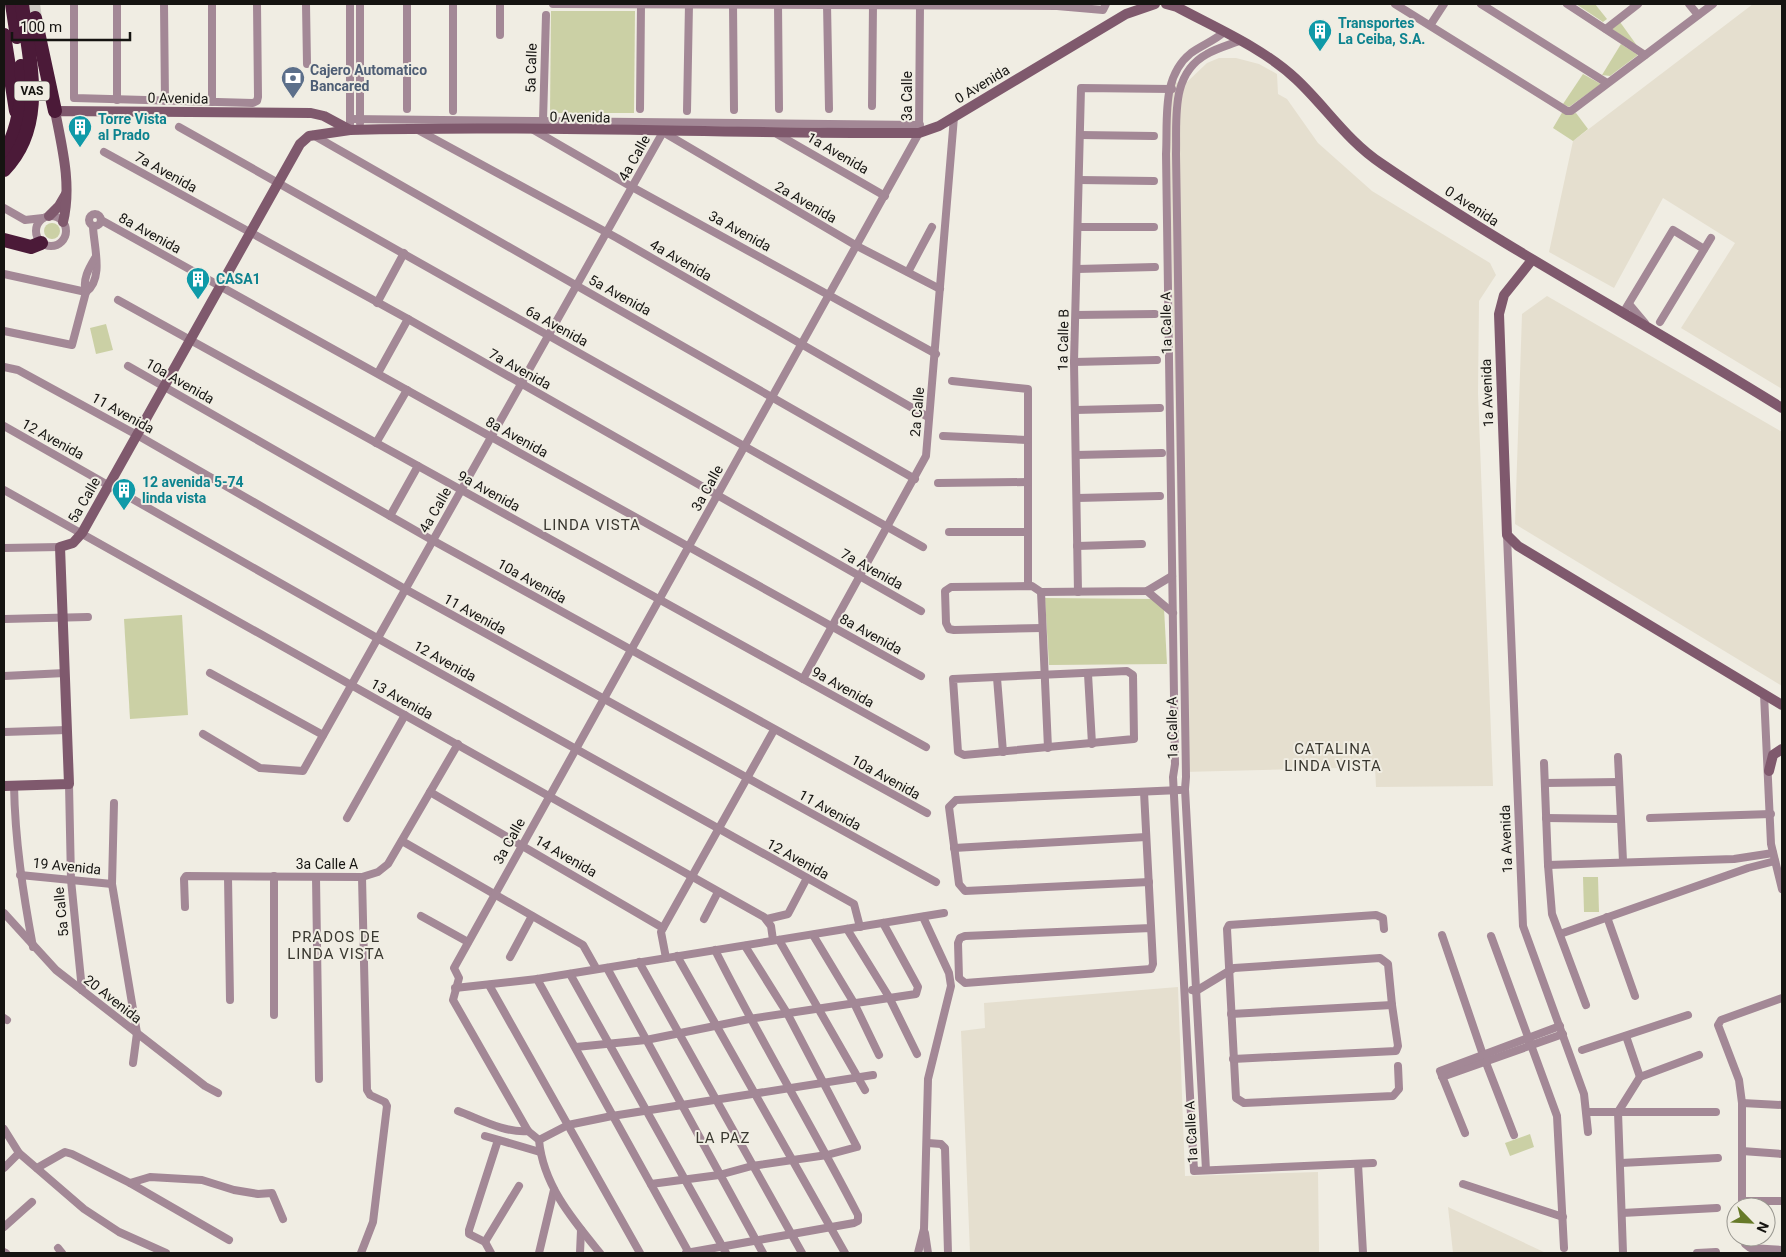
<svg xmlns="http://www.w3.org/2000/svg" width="1786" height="1257" font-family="Roboto,sans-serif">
<rect width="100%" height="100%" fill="#f0ede3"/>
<g fill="#e5dfcf">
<path d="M1753 4H1782V389L1681 328 1735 243 1663 198 1614 288 1549 252 1573 141Z"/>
<path d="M1219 58H1236L1259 64 1277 74 1278 94 1287 99 1318 143 1372 191 1490 263 1496 275 1479 301 1478 393 1493 786 1376 787 1375 767 1183 772 1168 83 1187 82 1207 63Z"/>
<path d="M1547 296 1782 432V686L1515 524 1522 314Z"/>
<path d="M1178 987 1185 1176 1318 1172 1319 1253H970L961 1031 985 1028 984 1003Z"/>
<path d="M1448 1207 1546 1253H1453Z"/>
</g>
<g fill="#cbd0a5">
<path d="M1576 4H1595L1607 19 1603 22Z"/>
<path d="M551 11H635L634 113H550Z"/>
<path d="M1620 22 1638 47 1612 29Z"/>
<path d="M1621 44 1638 55 1610 76 1602 75Z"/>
<path d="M1583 74 1601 84 1569 107 1563 104Z"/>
<path d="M1563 111 1572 114 1576 113 1588 129 1573 141 1553 128Z"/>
<circle cx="52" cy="231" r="8"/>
<path d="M106 324 113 350 96 354 90 328Z"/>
<path d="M1045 598 1155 599 1164 608 1167 664 1049 665Z"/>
<path d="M182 615 188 715 130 719 124 619Z"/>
<path d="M1583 877H1598L1599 912H1584Z"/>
<path d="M1530 1134 1534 1147 1510 1156 1505 1143Z"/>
</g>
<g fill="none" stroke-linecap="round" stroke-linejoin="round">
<path stroke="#cfccc4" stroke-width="14" stroke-dasharray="14 7" stroke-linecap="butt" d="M33 4 35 18"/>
<g stroke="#a38896" stroke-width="8">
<path d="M74 4V98L253 103 257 101 258 97 257 4"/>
<path d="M117 4V100"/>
<path d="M164 4 165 101"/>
<path d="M212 4V102"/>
<path d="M306 4 307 64"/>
<path d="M350 4V124"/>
<path d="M360 4V123"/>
<path d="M500 4V35"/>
<path d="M553 4 1057 6 1103 10 1106 4"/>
<path d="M733 4 734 110"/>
<path d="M778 4 779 109"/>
<path d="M827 4 829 109"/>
<path d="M1395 4 1567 111H1571L1713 4"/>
<path d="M1481 4 1607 83"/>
<path d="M1567 4 1645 55"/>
<path d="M1689 4 1698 15"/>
<path d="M1431 24 1444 4"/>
<path d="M1606 29 1638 4"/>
<path d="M1224 32C1214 41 1202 45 1191 53 1161 77 1168 119 1166 154L1175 764 1173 777 1194 1171 1373 1163"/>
<path d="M872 106 873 4"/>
<path d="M407 109V4"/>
<path d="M640 109 641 4"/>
<path d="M453 111V4"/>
<path d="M687 111 689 4"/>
<path d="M350 119 920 125"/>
<path d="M543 121 546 15"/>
<path d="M179 127 923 547"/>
<path d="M532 129 632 187 936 354"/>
<path d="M418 130 617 238 928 417"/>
<path d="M777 134 885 196"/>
<path d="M313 135 915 479"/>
<path d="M1080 135 1154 136"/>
<path d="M104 152 408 319 921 611"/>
<path d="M1079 180 1154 181"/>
<path d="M4 208 25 220 43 218"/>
<circle cx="95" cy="220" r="6"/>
<circle cx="51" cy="231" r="15"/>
<path d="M101 220 921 676"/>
<path d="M1078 227H1154"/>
<path d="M1077 269 1155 267"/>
<path d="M908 272 932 227"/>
<path d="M4 274 86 292"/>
<path d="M86 292C104 279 94 247 93 227"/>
<path d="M118 300 926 747"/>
<path d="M377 303 404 253"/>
<path d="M1629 304 1645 323"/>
<path d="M1623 313 1673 230 1704 249"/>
<path d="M1076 315 1155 314"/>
<path d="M1660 322 1711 238"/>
<path d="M4 331 72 345 86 292C82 280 89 268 95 258"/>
<path d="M1074 362 1157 360"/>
<path d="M128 366 432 540 927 813"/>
<path d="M4 367 18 370 137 435 405 589 936 882"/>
<path d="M378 373 408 319"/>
<path d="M952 381 1028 389V586"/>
<path d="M1075 410 1160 408"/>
<path d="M4 426 377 638 854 904 860 927"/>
<path d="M943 436 1027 440"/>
<path d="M376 443 407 390"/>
<path d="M1076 455 1162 453"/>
<path d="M938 483 1028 482"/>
<path d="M4 490 764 917 771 926 773 940"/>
<path d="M1077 498 1160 496"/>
<path d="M390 516 418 466"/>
<path d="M949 532H1028"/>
<path d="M1507 535 1523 926 1584 1094 1588 1132"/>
<path d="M1077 546 1142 544"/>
<path d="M4 548 60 547"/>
<path d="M1147 591 1173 613"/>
<path d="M1041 592 1048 748"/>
<path d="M1078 592 1074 362 1081 88 1172 89"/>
<path d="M4 619 88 617"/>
<path d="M1042 628 954 630 949 629 946 623 945 591 951 587 1032 586 1041 592 1147 591 1172 576"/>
<path d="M1127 671 1133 675 1134 739 964 755 958 752 953 679Z"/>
<path d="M210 673 323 735"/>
<path d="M1088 674 1092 744"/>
<path d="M4 676 65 673"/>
<path d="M997 678 1003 752"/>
<path d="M803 679 926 456 954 117"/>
<path d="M1764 694 1771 844 1782 889"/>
<path d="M4 732 67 730"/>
<path d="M203 734 260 768 303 771 663 132 857 246 940 289"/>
<path d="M1618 757 1623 861"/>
<path d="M1544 763 1548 865 1552 914 1586 1005"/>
<path d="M1545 783 1619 782"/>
<path d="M69 784 71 880 82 990"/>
<path d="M14 785C15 841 23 893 33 947"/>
<path d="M430 792 663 928"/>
<path d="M1144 792 1153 964 1151 969 965 983 959 978 958 943 960 938 965 936 1151 928"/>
<path d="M114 803 112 884 137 1033 133 1063"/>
<path d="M347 818 405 715"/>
<path d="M1546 818 1620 819"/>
<path d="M1650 818 1771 814"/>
<path d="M402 841 583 945 596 968"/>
<path d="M954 848 1146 837"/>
<path d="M1548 865 1734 859 1773 853"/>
<path d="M20 875 112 884"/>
<path d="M228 877 230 1000"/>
<path d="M316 877 319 1079"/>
<path d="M1149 882 965 891 959 884 949 807 956 800 1180 790"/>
<path d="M185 907 184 879 186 876 362 877 378 872 388 864 458 744"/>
<path d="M4 913 56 970 205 1086 218 1093"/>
<path d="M421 916 468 942"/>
<path d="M1607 917 1635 996"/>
<path d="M704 919 718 892"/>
<path d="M767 919 788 914 807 878"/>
<path d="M847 929 889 997 917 1054"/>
<path d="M1384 929 1383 918 1376 915 1229 925 1227 929 1236 1098 1244 1103 1393 1096 1399 1089 1398 1066"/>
<path d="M1560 934 1748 868 1775 861"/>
<path d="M813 935 854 1003 879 1055"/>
<path d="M1442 935 1483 1055 1514 1135"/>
<path d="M1491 936 1557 1116 1564 1248"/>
<path d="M779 940 865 1090"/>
<path d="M677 956 845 1253"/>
<path d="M510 957 532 916"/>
<path d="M666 958 661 932 663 928 774 730"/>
<path d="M639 962 802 1253"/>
<path d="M607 968 763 1253"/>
<path d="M570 974 726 1253"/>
<path d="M537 979 689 1253"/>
<path d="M489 985 640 1253"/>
<path d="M455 988 537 979 944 913"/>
<path d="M1192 990 1196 991 1234 968 1380 958 1388 964 1392 1005 1398 1046 1396 1051 1233 1059"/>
<path d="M1231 1014 1392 1005"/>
<path d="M274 1015V876"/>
<path d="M4 1018 7 1020"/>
<path d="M1626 1036 1640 1077"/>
<path d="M576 1047 646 1040 749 1019 916 994 918 987 883 923"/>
<path d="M1582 1050 1688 1015"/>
<path d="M1442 1077 1563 1034"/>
<path d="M1742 1103 1782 1105"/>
<path d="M458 1111C480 1119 504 1133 528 1131"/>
<path d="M1587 1112H1716"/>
<path d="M4 1129 19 1153 84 1209 119 1232 166 1253"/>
<path d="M1465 1133 1440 1071 1560 1026"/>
<path d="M485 1136 540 1152"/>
<path d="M539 1140 568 1125 612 1116 873 1075"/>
<path d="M928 1143 941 1144 945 1148 948 1253"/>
<path d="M1742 1151 1782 1154"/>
<path d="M1621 1163 1718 1158"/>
<path d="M1358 1164 1363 1253"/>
<path d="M4 1168 19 1153"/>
<path d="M37 1168 65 1152 72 1154 130 1183 229 1240"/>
<path d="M1206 1170 1185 789 1186 777 1176 154C1177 119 1170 74 1207 54 1217 48 1229 45 1239 41"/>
<path d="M130 1183 150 1177 202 1180 234 1190 258 1194 272 1193 283 1219"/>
<path d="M651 1184 719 1175 752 1166 827 1155 857 1147 787 1013 745 946"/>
<path d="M1463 1184 1563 1217"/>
<path d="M1742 1201H1782"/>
<path d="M1742 1207V1103L1739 1080 1718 1025 1721 1020 1782 998"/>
<path d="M1622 1213 1717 1208"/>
<path d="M4 1227 32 1202"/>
<path d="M925 1233 928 1253"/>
<path d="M1743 1237 1745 1244 1750 1248 1782 1250"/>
<path d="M485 1242 519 1186"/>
<path d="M58 1248 62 1253"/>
<path d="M4 1252 6 1253"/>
<path d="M361 1253 373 1222 387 1106 385 1102 370 1095 367 1090 362 877"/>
<path d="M491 1253 485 1242 469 1234V1230L498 1140"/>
<path d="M539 1253 554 1190"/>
<path d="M580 1253 581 1230"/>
<path d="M600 1253C573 1220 543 1185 539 1140L528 1131 453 1000 459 978 454 968 919 133 920 4"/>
<path d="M686 1253 854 1223 858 1221V1215C812 1126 760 1040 715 950"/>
<path d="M918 1253 924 1229 928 1079 951 986 949 973 923 917"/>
<path d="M1623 1253 1618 1112 1640 1077 1699 1055"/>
<path d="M1697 1253 1716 1252"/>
</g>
<g stroke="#7f596d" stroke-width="10">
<path d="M1166 4 1177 7C1216 28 1263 48 1296 79 1326 107 1347 141 1382 164 1511 252 1649 325 1782 408"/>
<path d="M49 216 59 206 66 194"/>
<path d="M63 222C72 185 62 147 55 111L311 113 324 116 350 130C540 125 730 134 919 133L939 126 1126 14 1155 4"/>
<path d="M1532 260 1504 295 1499 314 1507 535 1518 546 1782 705"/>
<path d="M1769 771 1773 755 1782 749"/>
<path d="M4 786 69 784 60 547 73 543 82 533 300 144 309 136 350 130"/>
</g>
<g stroke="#4b1a38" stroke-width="14">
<path d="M12 4 17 37"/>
<path d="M35 18 55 111"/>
<path d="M4 35 16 111"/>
<path d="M4 154C18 132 25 91 21 66"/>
<path d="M4 170C48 125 29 60 22 4"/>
<path d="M4 240 31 247 41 243"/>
</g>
</g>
<defs>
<g id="building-pin" transform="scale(1.25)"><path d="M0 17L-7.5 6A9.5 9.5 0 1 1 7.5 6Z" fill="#0f9aa8" stroke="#f0ede3"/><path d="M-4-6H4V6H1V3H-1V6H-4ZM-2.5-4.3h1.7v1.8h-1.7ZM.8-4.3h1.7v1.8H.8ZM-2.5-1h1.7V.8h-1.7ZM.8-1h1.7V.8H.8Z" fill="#fff"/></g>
<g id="bank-pin" transform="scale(1.25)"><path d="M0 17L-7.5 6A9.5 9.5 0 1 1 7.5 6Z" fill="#5c6f8a" stroke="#f0ede3"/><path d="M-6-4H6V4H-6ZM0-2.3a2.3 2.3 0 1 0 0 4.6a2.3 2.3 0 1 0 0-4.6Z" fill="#fff"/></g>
</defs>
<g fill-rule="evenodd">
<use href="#building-pin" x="1320" y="31"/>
<use href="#bank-pin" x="293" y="78"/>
<use href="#building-pin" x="80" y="127"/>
<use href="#building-pin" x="198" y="279"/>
<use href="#building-pin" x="124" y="490"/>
</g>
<g text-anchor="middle" stroke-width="4" stroke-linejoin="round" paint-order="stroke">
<rect fill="#f0ede3" stroke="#575550" stroke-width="1" x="14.5" y="81.5" width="35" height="19" rx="4"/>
<g font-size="12" font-weight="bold" fill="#151411">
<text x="32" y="95">VAS</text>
</g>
<g font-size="14" font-weight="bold" fill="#0d838f" stroke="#f0ede3" text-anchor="start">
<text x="1338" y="28">Transportes<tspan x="1338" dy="16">La Ceiba, S.A.</tspan></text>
<text x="98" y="124">Torre Vista<tspan x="98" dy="16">al Prado</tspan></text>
<text x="216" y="284">CASA1</text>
<text x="142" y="487">12 avenida 5-74<tspan x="142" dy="16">linda vista</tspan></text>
</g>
<g font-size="14" fill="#151411" stroke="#f0ede3">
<text transform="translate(531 68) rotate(-88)" y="5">5a Calle</text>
<text transform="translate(982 84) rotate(-31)" y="5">0 Avenida</text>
<text transform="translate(907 96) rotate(-90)" y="5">3a Calle</text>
<text transform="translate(178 98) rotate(1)" y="5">0 Avenida</text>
<text transform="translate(580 117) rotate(1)" y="5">0 Avenida</text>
<text transform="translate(838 153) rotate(30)" y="5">1a Avenida</text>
<text transform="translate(634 158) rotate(-61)" y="5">4a Calle</text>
<text transform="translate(166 172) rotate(29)" y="5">7a Avenida</text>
<text transform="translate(806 202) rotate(30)" y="5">2a Avenida</text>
<text transform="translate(1472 206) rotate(33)" y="5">0 Avenida</text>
<text transform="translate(740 231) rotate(29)" y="5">3a Avenida</text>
<text transform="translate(150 233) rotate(29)" y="5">8a Avenida</text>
<text transform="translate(681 260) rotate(30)" y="5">4a Avenida</text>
<text transform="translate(620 295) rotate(29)" y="5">5a Avenida</text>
<text transform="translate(1166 323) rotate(-91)" y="5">1a Calle A</text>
<text transform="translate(557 326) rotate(29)" y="5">6a Avenida</text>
<text transform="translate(1063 340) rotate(-89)" y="5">1a Calle B</text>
<text transform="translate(520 369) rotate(29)" y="5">7a Avenida</text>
<text transform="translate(180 381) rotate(30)" y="5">10a Avenida</text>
<text transform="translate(1487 393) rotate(-92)" y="5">1a Avenida</text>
<text transform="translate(917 412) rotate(-85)" y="5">2a Calle</text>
<text transform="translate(123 413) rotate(29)" y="5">11 Avenida</text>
<text transform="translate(517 437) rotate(29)" y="5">8a Avenida</text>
<text transform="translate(53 439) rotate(29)" y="5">12 Avenida</text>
<text transform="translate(707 488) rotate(-61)" y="5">3a Calle</text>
<text transform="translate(489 491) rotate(29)" y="5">9a Avenida</text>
<text transform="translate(84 500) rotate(-60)" y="5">5a Calle</text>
<text transform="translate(435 510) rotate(-60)" y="5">4a Calle</text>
<text transform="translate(872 569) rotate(29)" y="5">7a Avenida</text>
<text transform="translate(532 581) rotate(29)" y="5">10a Avenida</text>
<text transform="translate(475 614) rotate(29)" y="5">11 Avenida</text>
<text transform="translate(871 634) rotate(29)" y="5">8a Avenida</text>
<text transform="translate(445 661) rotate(29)" y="5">12 Avenida</text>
<text transform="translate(843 687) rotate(29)" y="5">9a Avenida</text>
<text transform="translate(402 699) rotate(29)" y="5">13 Avenida</text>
<text transform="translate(1172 728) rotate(-91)" y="5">1a Calle A</text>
<text transform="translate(886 777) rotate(29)" y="5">10a Avenida</text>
<text transform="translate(830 810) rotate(29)" y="5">11 Avenida</text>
<text transform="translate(1506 839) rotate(-92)" y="5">1a Avenida</text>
<text transform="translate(509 841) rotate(-61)" y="5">3a Calle</text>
<text transform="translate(566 856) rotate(30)" y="5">14 Avenida</text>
<text transform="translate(798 859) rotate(29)" y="5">12 Avenida</text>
<text x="327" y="869">3a Calle A</text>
<text transform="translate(67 866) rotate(6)" y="5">19 Avenida</text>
<text transform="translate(61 912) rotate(-96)" y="5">5a Calle</text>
<text transform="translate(113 999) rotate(38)" y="5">20 Avenida</text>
<text transform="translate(1191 1132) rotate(-93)" y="5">1a Calle A</text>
</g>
<g font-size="14" font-weight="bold" fill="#4e5e75" stroke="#f0ede3" text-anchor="start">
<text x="310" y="75">Cajero Automatico<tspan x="310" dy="16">Bancared</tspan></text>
</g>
<g font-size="15" letter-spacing="1" fill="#3a3830" stroke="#f0ede3">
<text x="592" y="530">LINDA VISTA</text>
<text x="1333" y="754">CATALINA<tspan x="1333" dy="17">LINDA VISTA</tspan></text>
<text x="336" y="942">PRADOS DE<tspan x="336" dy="17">LINDA VISTA</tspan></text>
<text x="723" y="1143">LA PAZ</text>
</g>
</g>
<rect width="1786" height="1257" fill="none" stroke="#151411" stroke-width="10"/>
<g transform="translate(1751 1222) rotate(114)"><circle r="24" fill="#f0ede3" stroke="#98968f"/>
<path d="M0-4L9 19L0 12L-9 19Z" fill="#677a29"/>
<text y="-8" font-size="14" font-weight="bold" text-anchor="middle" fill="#151411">N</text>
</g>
<path d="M12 32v8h118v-8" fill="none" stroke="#151411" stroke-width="2.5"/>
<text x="20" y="32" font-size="15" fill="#151411" stroke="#f0ede3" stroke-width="4" paint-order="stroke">100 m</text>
</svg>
